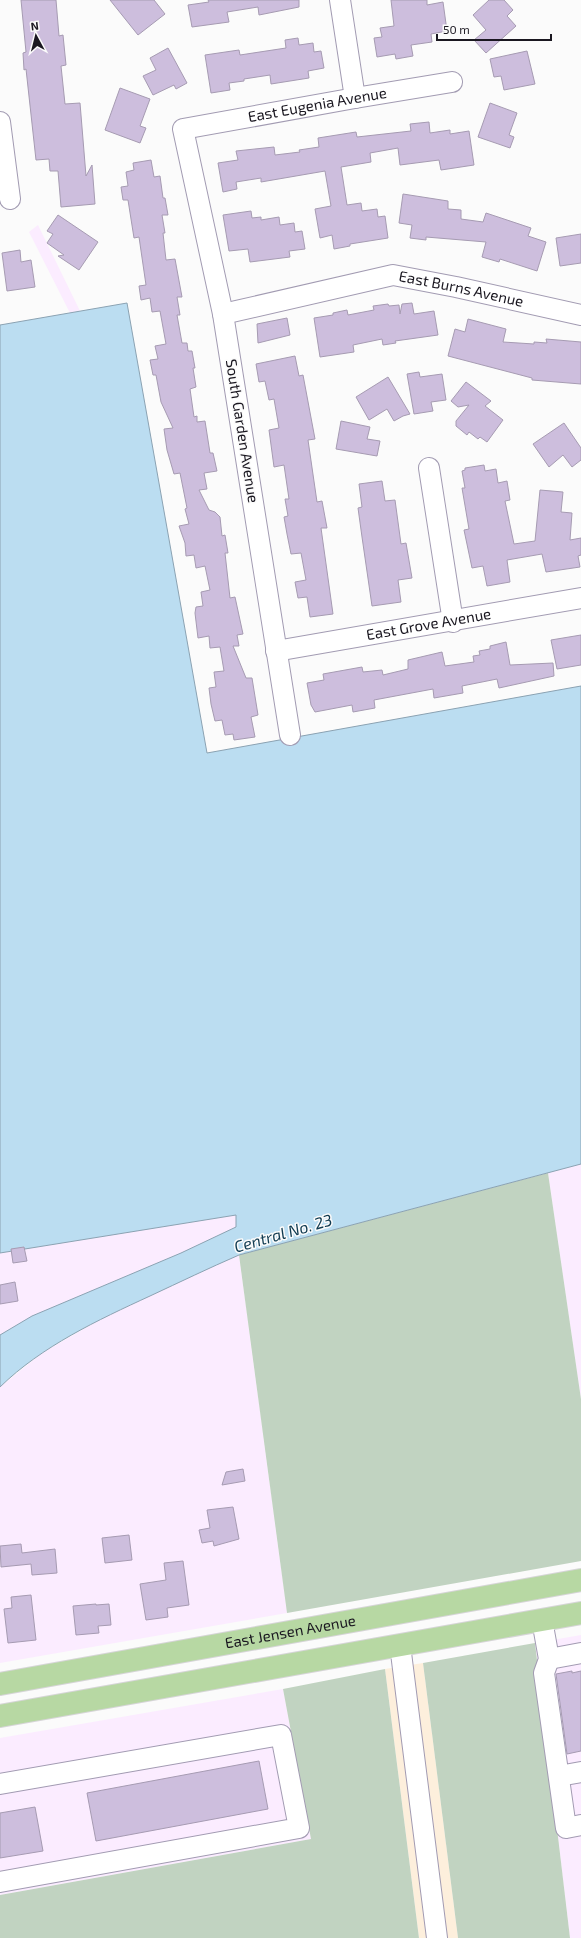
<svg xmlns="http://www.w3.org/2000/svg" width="581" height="1938" font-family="'Exo 2',sans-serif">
<rect width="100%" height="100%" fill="#fbfbfb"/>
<g fill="#fbecff">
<path d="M38 225 80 311 70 313 29 232Z"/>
<path d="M581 1164V1399L548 1173Z"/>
<path d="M236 1215V1227L181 1253 32 1316 0 1335V1253Z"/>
<path d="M239 1255 287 1613 0 1663V1387L42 1353 106 1316 202 1271Z"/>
<path d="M581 1635V1938H570L535 1643Z"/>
<path d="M283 1689 311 1839 0 1895V1738Z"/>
</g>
<path fill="#fdefdc" d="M423 1663 458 1938H419L385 1669Z"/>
<g fill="#c1d3c1">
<path d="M548 1173 581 1399V1561L287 1613 239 1255Z"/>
<path d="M535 1643 570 1938H458L423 1663Z"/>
<path d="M385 1669 419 1938H0V1895L311 1839 283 1689Z"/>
</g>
<path fill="#bbddf1" stroke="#8ba2b2" d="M127 303 207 753 581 686V1164L239 1255C209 1268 180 1282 150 1296 98 1320 42 1346 0 1387V1335L32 1316 181 1253 236 1227V1215L0 1253V325Z"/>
<g fill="#cdbedd" stroke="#a69bb2">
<path d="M21 0H56L59 36 63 35 66 65 61 66 65 104 80 103 86 176 92 165 95 204 61 207 58 171H50L49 159 36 160 26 69 24 70 23 53 26 52Z"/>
<path d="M110 0H154L165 14 138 35Z"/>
<path d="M208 0H299V7L259 15 258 7 227 12 229 22 192 27 188 5 209 2Z"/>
<path d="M391 0H427V5L443 2 447 31 431 34 432 42 411 45 413 56 396 59 395 54 377 57 374 38 382 37 380 28 394 26Z"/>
<path d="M489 0H504L513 10 507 16 516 26 486 53 474 40 486 30 473 15Z"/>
<path d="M298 38 299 45 313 43 314 52 321 51 324 68 308 71 309 78 271 84 270 75 244 79V81L229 83 230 90 211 93 205 55 239 50 240 55 286 48 285 40Z"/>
<path d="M168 48 187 83 176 89 174 85 153 95 143 76 156 70 150 58Z"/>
<path d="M527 51 535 84 504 90 501 76 494 77 490 59Z"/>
<path d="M120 88 150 99 140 126 146 128 140 143 105 130Z"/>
<path d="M490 103 517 113 509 135 514 137 510 148 478 137Z"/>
<path d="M429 122 430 133 450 130V134L469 131 474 165 441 170 439 160 400 165 398 148 370 153 371 162 341 167 347 205 361 203 362 211 377 209 378 217 385 216 388 238 350 244V246L334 249 332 235 320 238 315 209 331 206 325 171 261 182V178L236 182 237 189 223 192 218 163 238 160 236 151 274 147 275 155 300 152 299 150 319 147 318 138 356 132 357 137 411 131 410 124Z"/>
<path d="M151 160 154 177 160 176 163 198H165L168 215H162L165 233H163L166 260 175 259 182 297H177L180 315H177L182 343H187L188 351H192L195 368H193L196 387 190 389 194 417 197 416V422L205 421 210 453H213L217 471 204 473 207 489 199 490 209 510 215 512 220 517 222 536 225 535 228 553H225L230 598 235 597 243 634 237 635 239 646H233L246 678H252L258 715 251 717 255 737 234 740 233 734 225 735 222 720 215 721 211 704 209 688 216 687 214 672 224 671 220 647 210 648 209 636 198 638 195 613 196 607 203 606 201 592 210 590 205 566 196 568 194 555 186 556 185 543 179 526 189 524 185 509 187 508 180 473 174 474 167 450 164 429 173 428 161 402 156 375H153L150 360 158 359 155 346 166 344 160 311 152 312 150 298 141 300 139 286 146 285 139 237 134 238 128 200H123L121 187 128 186 126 172 134 170 133 163Z"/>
<path d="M403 194 448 201V209L461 210V219L483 222 486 213 531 228 528 236 546 242 537 271 500 259 499 262 482 257 486 242 426 237V240L410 238 412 225 399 223Z"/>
<path d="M251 211 252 218 261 217V220L279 217 280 225 294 223 295 232 302 231 305 249 289 251 290 257 250 262 248 249 229 251 223 215Z"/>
<path d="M58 215 98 242 79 270 58 256 64 255 47 243 53 234 47 231Z"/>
<path d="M581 234V263L560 266 556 238Z"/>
<path d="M20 250 21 262 31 260 35 287 7 291 2 253Z"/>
<path d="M412 303 414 314 434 311 438 335 395 341 396 343 383 345 382 339 353 345 354 352 320 357 314 318 333 315V313L347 310 348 315 374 310 373 306 388 304 389 306 399 305 400 314 402 304Z"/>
<path d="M287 318 290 335 258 343 257 324Z"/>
<path d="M468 319 506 329 503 342 534 344V342L547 343 546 339 581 342V384L532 380V378L448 356 455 329 465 332Z"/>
<path d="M295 356 299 376 303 375 315 439 308 440 317 502 322 501 327 528H321L333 614 310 617 307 597 298 598 295 582 306 580 301 553 291 554 287 534 284 517 288 516 285 499H289L284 465 274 467 269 430 279 428 274 399 269 400 265 381 259 382 256 364Z"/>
<path d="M419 372 420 377 442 374 446 400 431 402 433 411 414 414 407 374Z"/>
<path d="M388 377 410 414 403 416 394 421 387 409 369 420 356 397Z"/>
<path d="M466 382 491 401 485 406 503 420 487 442 480 437 478 439 469 432 467 435 456 426V421L469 405 458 407 451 401Z"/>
<path d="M341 421 370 427 367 439 380 441 377 456 336 449Z"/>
<path d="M564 423 581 448V460L572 467 563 455 549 467 533 444Z"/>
<path d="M484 465 485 471 496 469 498 483 507 481 510 500 505 501 514 544 535 541 540 490 563 492 561 512 572 513 570 540 581 538V555L578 556 580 567 546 572 542 554 507 560 510 582 487 586 483 566 472 568 464 530 469 529 462 488H465L462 471 465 470V468Z"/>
<path d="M382 481 385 501 395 500 401 544 406 543 412 578 398 580 401 602 372 606 362 537 358 508 362 507 359 484Z"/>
<path d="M581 635V665L557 669 551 640Z"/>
<path d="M506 642 510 665 553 663 554 676 499 688 497 679 462 686 463 693 434 698 433 689 374 700 375 708 353 712 352 705 315 712 311 705 307 683 324 680 323 674 362 667 363 672 382 670 383 675 408 669V660L442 652 445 666 474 662 473 656 480 655 479 651 490 649V646Z"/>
<path d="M24 1247 27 1261 13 1263 11 1249Z"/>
<path d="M15 1282 18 1301 0 1304V1285Z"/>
<path d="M243 1469 245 1481 222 1485 226 1472Z"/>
<path d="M233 1507 239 1539 214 1546 213 1541 202 1543 199 1530 210 1528 207 1510Z"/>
<path d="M129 1535 132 1560 105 1563 102 1538Z"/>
<path d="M21 1544 22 1553 55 1549 57 1573 32 1575 31 1564 1 1567 0 1546Z"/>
<path d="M183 1561 189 1605 167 1608 168 1617 146 1620 140 1584 166 1580 164 1563Z"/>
<path d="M31 1595 36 1640 8 1643 4 1609 12 1608 11 1597Z"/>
<path d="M96 1604V1605L109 1604 111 1625 98 1626 99 1633 76 1635 73 1606Z"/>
<path d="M572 1671V1673L581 1671V1751L567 1754 556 1674Z"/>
<path d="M259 1761 268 1809 96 1841 87 1793Z"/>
<path d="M35 1807 43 1851 0 1858V1813Z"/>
</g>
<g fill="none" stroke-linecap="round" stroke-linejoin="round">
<g stroke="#a29bb2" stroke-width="22">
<g id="minor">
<path d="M340 0 355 98"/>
<path d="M0 122 10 199"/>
<path id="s1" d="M223 314 393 275 456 287 581 315"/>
<path d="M429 468 453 622"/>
<path id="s2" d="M276 651 581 598"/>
<path id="s3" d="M290 735 223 314 183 129 355 98 452 82"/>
<path d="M542 1620 549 1659 544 1673 566 1828 581 1825"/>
<path d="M400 1645 437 1938"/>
<path d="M549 1659 581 1653"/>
<path d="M559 1776 581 1772"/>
<path d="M0 1784 281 1735 299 1828 0 1882"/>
</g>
</g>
<g stroke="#d6d5d7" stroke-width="24">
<g id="major">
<path id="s4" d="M0 1684 581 1580"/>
<path d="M0 1716 581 1613"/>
</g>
</g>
<use href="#minor" stroke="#fff" stroke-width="20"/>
<use href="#major" stroke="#b7d8a3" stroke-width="22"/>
</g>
<g text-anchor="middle" stroke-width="3" stroke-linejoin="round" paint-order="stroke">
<g font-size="15" fill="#1a1720" stroke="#fbfbfb">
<text dy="5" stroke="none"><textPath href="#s3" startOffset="752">East Eugenia Avenue</textPath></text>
<text dy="5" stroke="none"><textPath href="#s1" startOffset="244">East Burns Avenue</textPath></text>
<text transform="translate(242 431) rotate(81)" y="5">South Garden Avenue</text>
<text dy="5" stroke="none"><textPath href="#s2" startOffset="155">East Grove Avenue</textPath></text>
<text dy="5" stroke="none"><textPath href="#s4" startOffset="295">East Jensen Avenue</textPath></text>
</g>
<g font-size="16" font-style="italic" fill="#0f3a50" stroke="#fbfbfb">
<text transform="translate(283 1233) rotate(-16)" y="6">Central No. 23</text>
</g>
</g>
<g transform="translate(36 36) rotate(353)" stroke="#fbfbfb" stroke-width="3" paint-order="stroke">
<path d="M0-3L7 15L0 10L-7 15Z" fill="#1a1720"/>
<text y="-6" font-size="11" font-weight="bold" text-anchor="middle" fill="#1a1720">N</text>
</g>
<path d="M437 34v6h114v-6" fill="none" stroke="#1a1720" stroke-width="2"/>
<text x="443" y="34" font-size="12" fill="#1a1720" stroke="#fbfbfb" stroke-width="3" paint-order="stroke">50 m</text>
</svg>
